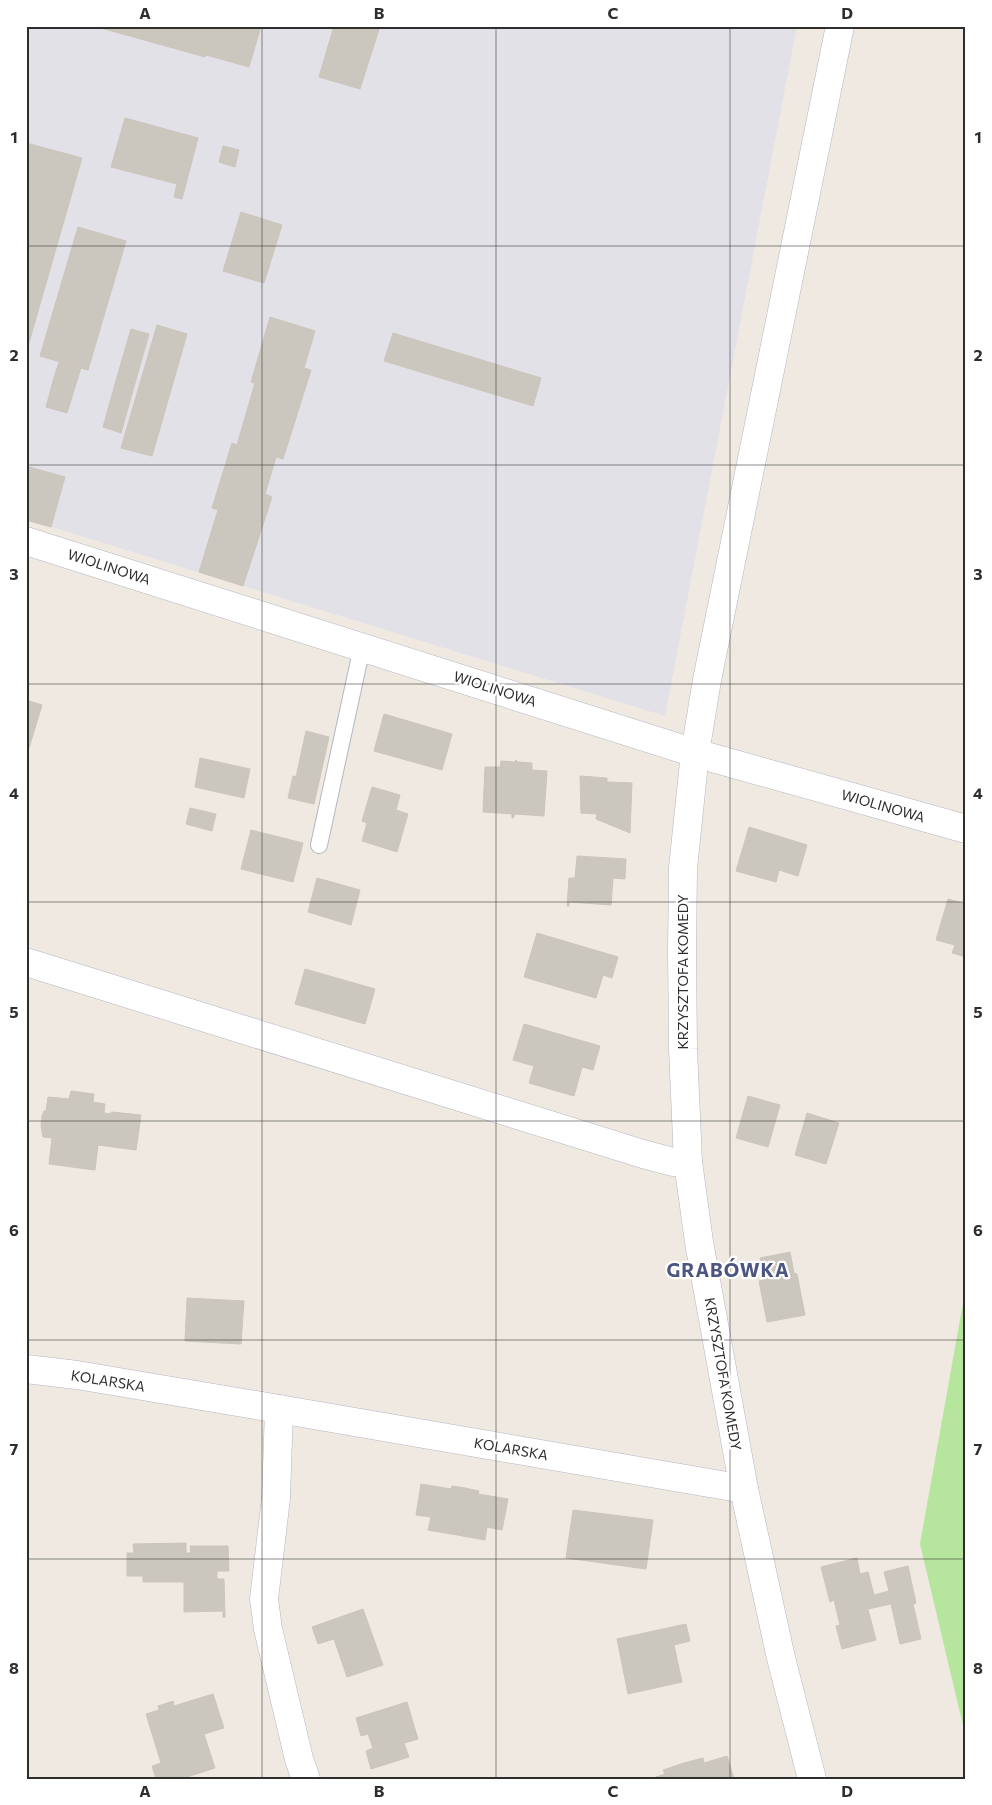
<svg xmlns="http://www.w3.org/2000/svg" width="992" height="1805" font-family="Commissioner,sans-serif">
<rect width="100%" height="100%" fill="#efe9e1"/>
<path fill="#e3e1e8" d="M26 26H797L665 716 26 519Z"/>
<path fill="#b6e59e" d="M966 1286V1738L920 1544Z"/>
<g fill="#cbc7bf" stroke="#cbc5ba">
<path d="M94 26H213L205 57Z"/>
<path d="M213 26H261L249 67 206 55Z"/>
<path d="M334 26H380L360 89 319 77Z"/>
<path d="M125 118 198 138 182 199 174 197 177 184 111 167Z"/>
<path d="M26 143 82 158 26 353Z"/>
<path d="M223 146 239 150 235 167 219 162Z"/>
<path d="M241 212 282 225 264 283 223 271Z"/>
<path d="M78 227 126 241 88 370 40 356Z"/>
<path d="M270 317 315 331 304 368 311 370 283 459 276 457 265 494 272 497 243 586 199 572 218 510 212 508 232 443 237 445 255 383 251 382Z"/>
<path d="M157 325 187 334 152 456 121 448Z"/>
<path d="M131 329 149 334 135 383 117 377Z"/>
<path d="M393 333 541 378 533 406 384 361Z"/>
<path d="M59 362 81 368 75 387 53 381Z"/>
<path d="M117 377 135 383 121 433 103 427Z"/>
<path d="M53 381 75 387 67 413 46 407Z"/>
<path d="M26 466 65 477 51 527 26 520Z"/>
<path d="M26 700 42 705 29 748 26 747Z"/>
<path d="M384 714 452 734 442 770 374 751Z"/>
<path d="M306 731 329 737 319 782 296 777Z"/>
<path d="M200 758 250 769 244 798 195 787Z"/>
<path d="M516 760 518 762 532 763V770L547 771 544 816 515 814 513 818Z"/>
<path d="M516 760 513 818H512V814L483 812 485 767H500L501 761 516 762Z"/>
<path d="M293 776 319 782 314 804 288 798Z"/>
<path d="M580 776 607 778V782L632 783 630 833 596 819 597 814 581 813Z"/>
<path d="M372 787 400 795 396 810 408 814 397 852 362 841 367 823 362 821Z"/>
<path d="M190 808 216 814 212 831 186 824Z"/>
<path d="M749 827 807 845 798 876 779 870 776 882 736 871Z"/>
<path d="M251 830 303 843 293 882 241 869Z"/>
<path d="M577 856 626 859 625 879 613 878 611 905 569 902V906H567L569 878H575Z"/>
<path d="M317 878 360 890 351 925 308 912Z"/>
<path d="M948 899 966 904V957L952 953 955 945 936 940Z"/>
<path d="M537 933 618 957 612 978 603 975 596 998 524 977Z"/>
<path d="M305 969 375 989 365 1024 295 1004Z"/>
<path d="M524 1024 600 1046 593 1070 582 1067 574 1096 529 1083 534 1066 513 1060Z"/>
<path d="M71 1091 94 1094 93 1102 105 1104 104 1113 111 1114V1112L141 1115 136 1150 98 1145 95 1170 49 1164 52 1138 43 1137 41 1125 42 1116 44 1111H46L48 1097 69 1099Z"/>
<path d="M748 1096 780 1105 768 1147 736 1138Z"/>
<path d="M807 1113 839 1123 826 1164 795 1155Z"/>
<path d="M790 1252 794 1273 797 1274 805 1315 767 1322 759 1281 764 1280 760 1258Z"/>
<path d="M187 1298 244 1301 241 1344 185 1341Z"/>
<path d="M421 1484 451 1489 452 1486 465 1488 457 1535 428 1530 431 1517 416 1515Z"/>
<path d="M465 1488 479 1491 478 1494 508 1499 502 1530 487 1527 485 1540 457 1535Z"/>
<path d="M573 1510 653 1520 646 1569 566 1558Z"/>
<path d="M186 1543V1553H191L190 1546H228L229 1571H217V1579H224L225 1617H223V1611L184 1612V1582H143V1576H127V1553H134L133 1544Z"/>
<path d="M857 1558 860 1574 868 1572 874 1595 889 1591 884 1572 908 1566 916 1603 913 1604 921 1639 900 1644 891 1604 868 1609 876 1640 842 1649 836 1626 840 1625 834 1600 830 1602 821 1567Z"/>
<path d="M363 1609 383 1665 347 1677 334 1639 318 1644 312 1627Z"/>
<path d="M686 1624 690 1641 674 1645 682 1682 628 1694 617 1639Z"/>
<path d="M213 1694 224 1728 204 1734 215 1768 181 1779H156L152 1766 161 1763 146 1714 159 1710 158 1706 173 1701 174 1706Z"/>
<path d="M407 1702 418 1739 404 1743 409 1757 371 1769 366 1751 373 1748 368 1734 361 1736 356 1718Z"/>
<path d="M727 1756 734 1779H689L684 1763 703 1758 704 1763Z"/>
<path d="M684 1763 689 1779H650L665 1774 663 1770Z"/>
</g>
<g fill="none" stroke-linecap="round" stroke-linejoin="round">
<g stroke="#b4b7c1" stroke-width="18">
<path id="lane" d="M319 845 362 647"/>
</g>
<g stroke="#b4b7c1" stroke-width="29">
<g id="street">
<path d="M26 541 695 753 966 829"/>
<path d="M26 962 643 1154 673 1162H688"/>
<path d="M26 1369 77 1375 279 1409 744 1489"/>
<path d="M279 1409 276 1498 264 1599 268 1629 299 1759 306 1779"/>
<path d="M812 1779 781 1658 744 1489 699 1242 688 1162 683 1049 682 952 683 868 695 753 707 680 840 26"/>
</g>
</g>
<use href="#lane" stroke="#fff" stroke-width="16"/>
<use href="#street" stroke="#fff" stroke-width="28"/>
</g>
<path fill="none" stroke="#2e2e2e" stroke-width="1" stroke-opacity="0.55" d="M262 26V1779M496 26V1779M730 26V1779M26 246H966M26 465H966M26 684H966M26 902H966M26 1121H966M26 1340H966M26 1559H966"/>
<g text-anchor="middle" stroke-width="4.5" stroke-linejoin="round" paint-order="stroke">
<g font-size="14" fill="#2e2e2e" stroke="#fff">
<text transform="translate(109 567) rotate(18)" y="5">WIOLINOWA</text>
<text transform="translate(495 689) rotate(18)" y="5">WIOLINOWA</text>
<text transform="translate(883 806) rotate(16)" y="5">WIOLINOWA</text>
<text transform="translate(683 972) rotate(-90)" y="5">KRZYSZTOFA KOMEDY</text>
<text transform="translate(723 1374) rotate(80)" y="5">KRZYSZTOFA KOMEDY</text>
<text transform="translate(108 1381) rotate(9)" y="5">KOLARSKA</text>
<text transform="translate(511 1449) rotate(10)" y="5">KOLARSKA</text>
</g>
<g font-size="19" font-weight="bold" letter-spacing="1" fill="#4d5680" stroke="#fff">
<text x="728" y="1277">GRABÓWKA</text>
</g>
</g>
<rect width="992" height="1805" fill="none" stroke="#ffffff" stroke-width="55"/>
<rect x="28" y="28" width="936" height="1750" fill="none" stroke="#2e2e2e" stroke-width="2"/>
<g font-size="16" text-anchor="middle" font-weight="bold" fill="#2e2e2e">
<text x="145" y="19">A</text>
<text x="379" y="19">B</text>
<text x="613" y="19">C</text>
<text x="847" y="19">D</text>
<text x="14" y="143">1</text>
<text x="978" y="143">1</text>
<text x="14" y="361">2</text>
<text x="978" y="361">2</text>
<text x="14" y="580">3</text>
<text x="978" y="580">3</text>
<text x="14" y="799">4</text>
<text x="978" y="799">4</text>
<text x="14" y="1018">5</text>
<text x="978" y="1018">5</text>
<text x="14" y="1236">6</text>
<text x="978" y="1236">6</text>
<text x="14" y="1455">7</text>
<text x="978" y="1455">7</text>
<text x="14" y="1674">8</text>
<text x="978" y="1674">8</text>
<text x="145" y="1797">A</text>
<text x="379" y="1797">B</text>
<text x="613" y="1797">C</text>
<text x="847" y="1797">D</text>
</g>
</svg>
